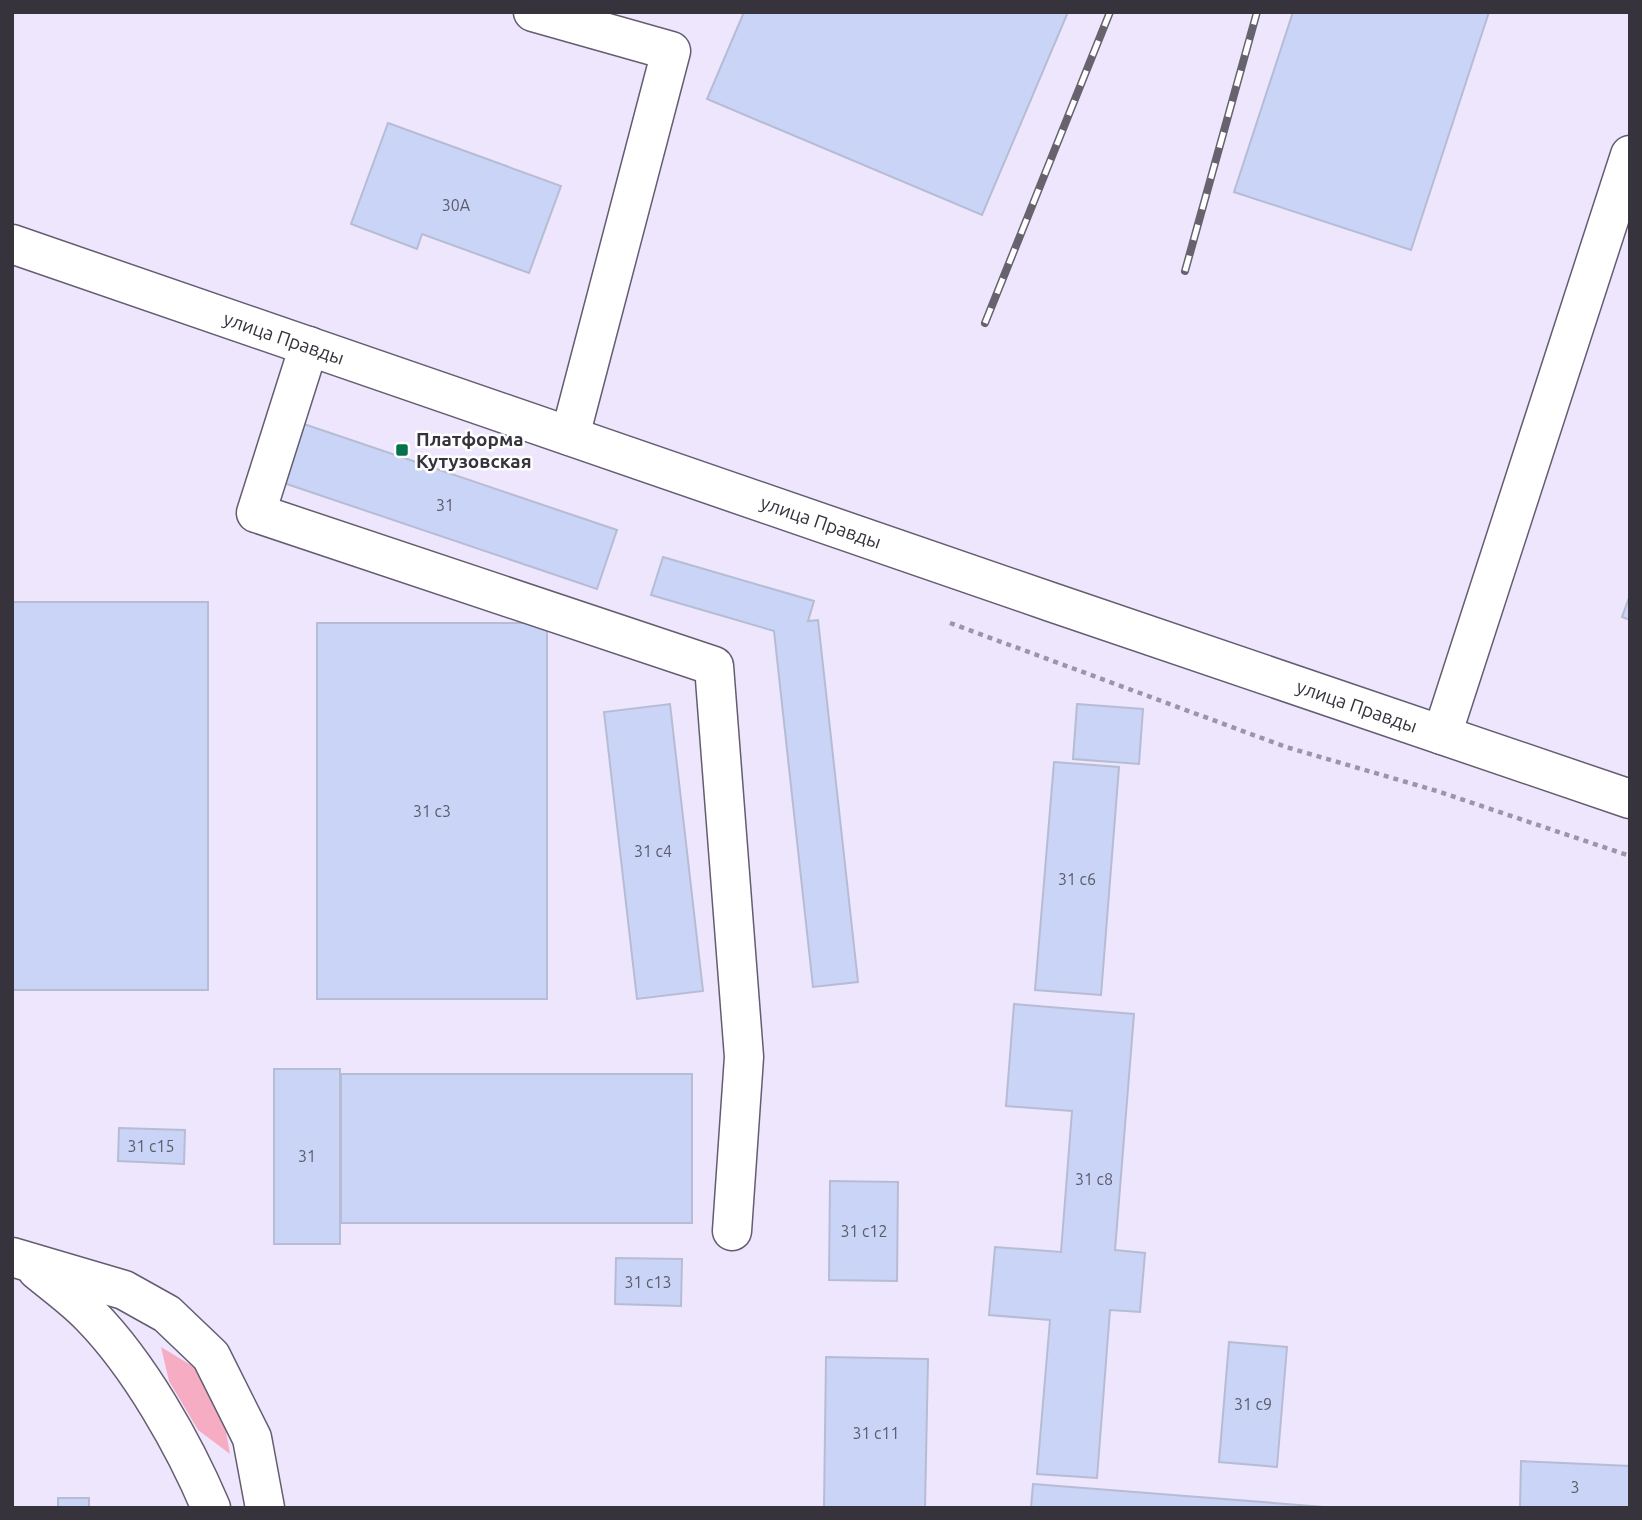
<svg xmlns="http://www.w3.org/2000/svg" width="1642" height="1520" font-family="Ubuntu,sans-serif">
<rect width="100%" height="100%" fill="#eee6fd"/>
<path fill="#f6adc4" d="M161 1347 194 1367 223 1416 230 1454 198 1430 169 1381Z"/>
<g fill="#cad4f7" stroke="#b6bcd3" stroke-width="2">
<path d="M744 12H1068L982 215 707 99Z"/>
<path d="M1293 12H1489L1411 250 1234 192Z"/>
<path d="M388 123 561 186 529 273 422 234 417 249 351 224Z"/>
<path d="M292 420 617 530 597 589 272 479Z"/>
<path d="M663 557 814 601 808 621 818 620 858 982 813 987 774 631 651 595Z"/>
<path d="M1630 595V620L1622 617Z"/>
<rect x="12" y="602" width="196" height="388"/>
<rect x="317" y="623" width="230" height="376"/>
<path d="M670 704 703 991 637 999 604 712Z"/>
<path d="M1077 704 1143 709 1139 764 1073 759Z"/>
<path d="M1054 762 1119 767 1101 995 1035 990Z"/>
<path d="M1014 1004 1134 1014 1115 1250 1145 1253 1140 1312 1110 1310 1097 1478 1037 1474 1050 1320 989 1315 995 1247 1061 1252 1072 1111 1006 1106Z"/>
<rect x="274" y="1069" width="66" height="175"/>
<rect x="341" y="1074" width="351" height="149"/>
<path d="M119 1128 185 1130 184 1164 118 1161Z"/>
<path d="M830 1181 898 1182 897 1281 829 1280Z"/>
<path d="M616 1258 682 1259 681 1306 615 1304Z"/>
<path d="M1229 1342 1287 1347 1277 1467 1219 1462Z"/>
<path d="M826 1357 928 1359 925 1508H824Z"/>
<path d="M1521 1461 1630 1466V1508H1520Z"/>
<path d="M1033 1484 1337 1508H1031Z"/>
<rect x="58" y="1498" width="31" height="10"/>
</g>
<g fill="none" stroke-linecap="round" stroke-linejoin="round">
<g stroke="#645d71" stroke-width="41">
<g id="minor">
<path d="M533 12 671 51 570 436"/>
<path d="M12 244 1051 602 1630 799"/>
<path d="M309 346 256 513 714 666 744 1057 732 1231"/>
<path d="M1442 735 1630 155"/>
<path d="M12 1257 124 1290 167 1314 211 1356 252 1438 265 1508"/>
<path d="M37 1270C55 1285 75 1299 91 1316 139 1365 184 1444 211 1508"/>
</g>
</g>
<path stroke="#9b95a6" stroke-width="4.5" stroke-dasharray="5 5" stroke-linecap="butt" d="M950 623 1286 747 1437 791 1630 856"/>
<use href="#minor" stroke="#fff" stroke-width="38"/>
<g stroke="#66626e" stroke-width="8">
<g id="rail">
<path d="M1185 271 1257 12"/>
<path d="M985 323 1110 12"/>
</g>
</g>
<use href="#rail" stroke="#fff" stroke-width="5" stroke-dasharray="16" stroke-linecap="butt"/>
</g>
<rect fill="#04734d" stroke="#fff" stroke-width="2.5" x="395" y="443" width="14" height="14" rx="3.5"/>
<g text-anchor="middle" stroke-width="5" stroke-linejoin="round" paint-order="stroke">
<g font-size="16" fill="#5b5b6b">
<text x="456" y="211">30А</text>
<text x="445" y="511">31</text>
<text x="432" y="817">31 с3</text>
<text x="653" y="857">31 с4</text>
<text x="1077" y="885">31 с6</text>
<text x="151" y="1152">31 с15</text>
<text x="307" y="1162">31</text>
<text x="1094" y="1185">31 с8</text>
<text x="864" y="1237">31 с12</text>
<text x="648" y="1288">31 с13</text>
<text x="1253" y="1410">31 с9</text>
<text x="876" y="1439">31 с11</text>
<text x="1575" y="1493">3</text>
</g>
<g font-size="19" fill="#36333c" stroke="#fff">
<text transform="translate(284 338) rotate(19)" y="7">улица Правды</text>
<text transform="translate(821 522) rotate(19)" y="7">улица Правды</text>
<text transform="translate(1357 706) rotate(19)" y="7">улица Правды</text>
</g>
<g font-size="19" font-weight="bold" fill="#36333c" stroke="#fff" text-anchor="start">
<text x="416" y="446">Платформа<tspan x="416" dy="22">Кутузовская</tspan></text>
</g>
</g>
<rect width="1642" height="1520" fill="none" stroke="#36333c" stroke-width="28"/>
</svg>
